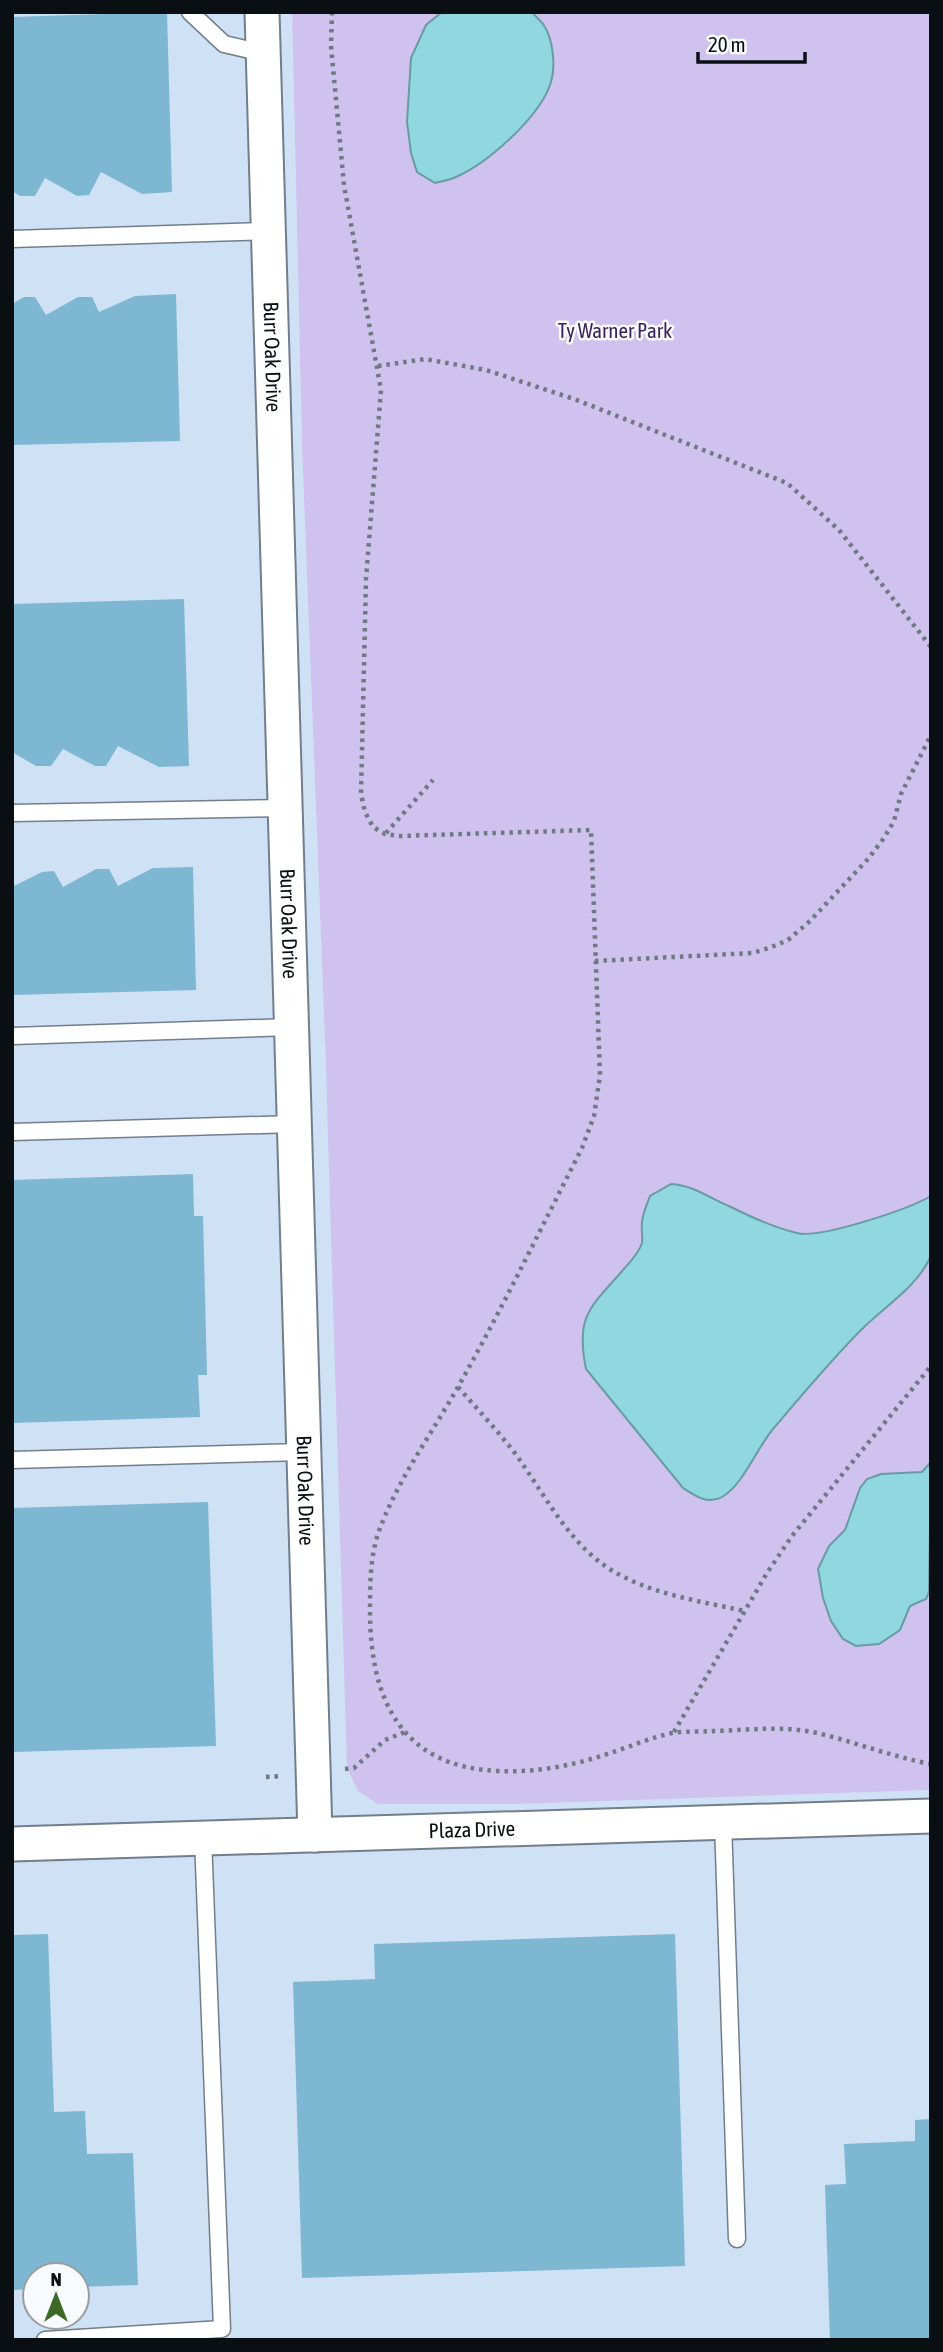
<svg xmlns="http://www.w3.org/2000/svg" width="943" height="2352" font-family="'Asap Condensed',sans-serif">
<rect width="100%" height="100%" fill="#e1efff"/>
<path fill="#cee1f5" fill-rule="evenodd" d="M12 12H292L302 447 326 1068 378 1804H518L931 1790V2340H12ZM35 2275H77V2317H35Z"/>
<path fill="#d0c2ef" d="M292 12H931V1790L518 1804H378L358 1791 347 1768 326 1068 302 447Z"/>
<g fill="#91d7e0" stroke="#689ba3" stroke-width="2">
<path d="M442 12H532C535 16 540 20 543 24 553 38 556 66 551 82 541 116 488 163 456 177 450 180 442 181 435 183L417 172 411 153 407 122 411 58 426 25Z"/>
<path d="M671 1184C693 1185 711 1199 731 1207 751 1217 775 1228 797 1233 820 1239 909 1209 931 1196 931 1209 934 1251 929 1260 915 1288 884 1307 862 1329 831 1360 802 1395 773 1429 757 1448 743 1485 722 1497 708 1505 695 1496 683 1488L586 1369C575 1315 591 1307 623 1270 630 1262 639 1253 642 1243 643 1237 641 1229 642 1222 643 1213 647 1204 650 1196Z"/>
<path d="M931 1462 929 1592 926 1599 910 1606 900 1630 879 1644 856 1646 843 1639 831 1621 823 1598 818 1569 829 1546 845 1530 860 1488 867 1479 881 1474 922 1472Z"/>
</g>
<g fill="#7eb7d2">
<path d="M167 12 172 192 142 194 101 172 89 195 77 196 45 178 35 196H20L12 191V17Z"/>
<path d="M176 294 180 441 12 445V304L24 297H35L46 315 78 297H92L99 312 135 296Z"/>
<path d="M184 599 189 766 159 767 118 746 106 766H95L63 749 51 766H36L12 752V604Z"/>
<path d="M193 867 196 990 12 995V887L42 872 54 871 63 887 96 869H109L118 886 153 868Z"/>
<path d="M193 1174 194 1216H203L207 1375H198L200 1417 12 1423V1180Z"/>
<path d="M208 1502 216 1746 12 1752V1508Z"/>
<path d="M48 1934 54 2112 85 2111 87 2154 133 2153 138 2285 77 2287V2275H35V2289L12 2290V1935Z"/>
<path d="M675 1934 685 2266 302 2278 293 1982 375 1979 374 1944Z"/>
<path d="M931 2119V2340H830L825 2185 846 2184 844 2144 915 2141V2120Z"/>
</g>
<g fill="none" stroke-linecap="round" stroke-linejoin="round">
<g stroke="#727e8c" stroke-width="19">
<g id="lane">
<path d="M190 12 224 44 263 53"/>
<path d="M12 239 268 231"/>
<path d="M12 813 285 808"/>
<path d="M12 1036 291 1027"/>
<path d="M12 1132 294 1124"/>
<path d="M12 1460 304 1452"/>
<path d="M723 1822 737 2239"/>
<path d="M45 2340 222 2329 203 1838"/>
</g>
</g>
<g stroke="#727e8c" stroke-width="37">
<g id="street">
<path id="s1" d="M262 12 315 1835"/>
<path id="s2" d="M12 1844 931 1816"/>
</g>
</g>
<g stroke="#6f7983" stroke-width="4.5" stroke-dasharray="3.5 5" stroke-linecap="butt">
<path d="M332 12 331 46 344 185 381 390 366 579 361 794 365 812 373 827 385 834 399 836 591 830 600 1075 594 1116 582 1148C541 1228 502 1309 458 1387 432 1433 395 1484 378 1534 370 1558 370 1586 370 1611 370 1699 401 1767 498 1771 533 1773 571 1766 604 1755 627 1748 649 1738 672 1733 686 1731 701 1732 714 1731 750 1730 786 1725 821 1734 858 1743 893 1757 931 1764"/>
<path d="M378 366 425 359 486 370 574 399 787 483 839 530 931 647"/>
<path d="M386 833 433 780"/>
<path d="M595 961 752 953 769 948 788 940 810 921 868 859 884 838 894 821 901 794 931 735"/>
<path d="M458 1387C478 1410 499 1432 517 1456 549 1501 574 1554 626 1578 662 1596 705 1602 744 1611"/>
<path d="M674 1732 767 1573 792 1536 931 1366"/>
<path d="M345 1769 354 1768 385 1740 405 1732"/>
<path d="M266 1777 281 1776"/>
</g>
<use href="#lane" stroke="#fff" stroke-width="16"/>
<use href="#street" stroke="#fff" stroke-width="33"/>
</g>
<g text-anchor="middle" stroke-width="5" stroke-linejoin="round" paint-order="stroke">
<g font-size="21" fill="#39225c" stroke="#f8fbfe">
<text x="615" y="338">Ty Warner Park</text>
</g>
<g font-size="21" fill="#0a0f14" stroke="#f8fbfe">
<text dy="7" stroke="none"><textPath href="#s1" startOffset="345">Burr Oak Drive</textPath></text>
<text dy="7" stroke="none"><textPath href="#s1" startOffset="912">Burr Oak Drive</textPath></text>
<text dy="7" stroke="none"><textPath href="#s1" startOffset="1479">Burr Oak Drive</textPath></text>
<text dy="7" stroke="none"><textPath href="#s2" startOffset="460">Plaza Drive</textPath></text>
</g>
</g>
<rect width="943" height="2352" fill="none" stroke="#0a0f14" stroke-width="28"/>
<g transform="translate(56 2296)"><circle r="33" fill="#f8fbfe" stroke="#999da0" stroke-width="2"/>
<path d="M0-5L12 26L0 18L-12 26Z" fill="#3d6826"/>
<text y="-10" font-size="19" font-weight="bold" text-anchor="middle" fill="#0a0f14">N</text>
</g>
<path d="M698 52v10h107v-10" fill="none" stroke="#0a0f14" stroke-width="3.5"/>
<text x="708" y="52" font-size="21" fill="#0a0f14" stroke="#f8fbfe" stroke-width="5" paint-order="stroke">20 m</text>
</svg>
